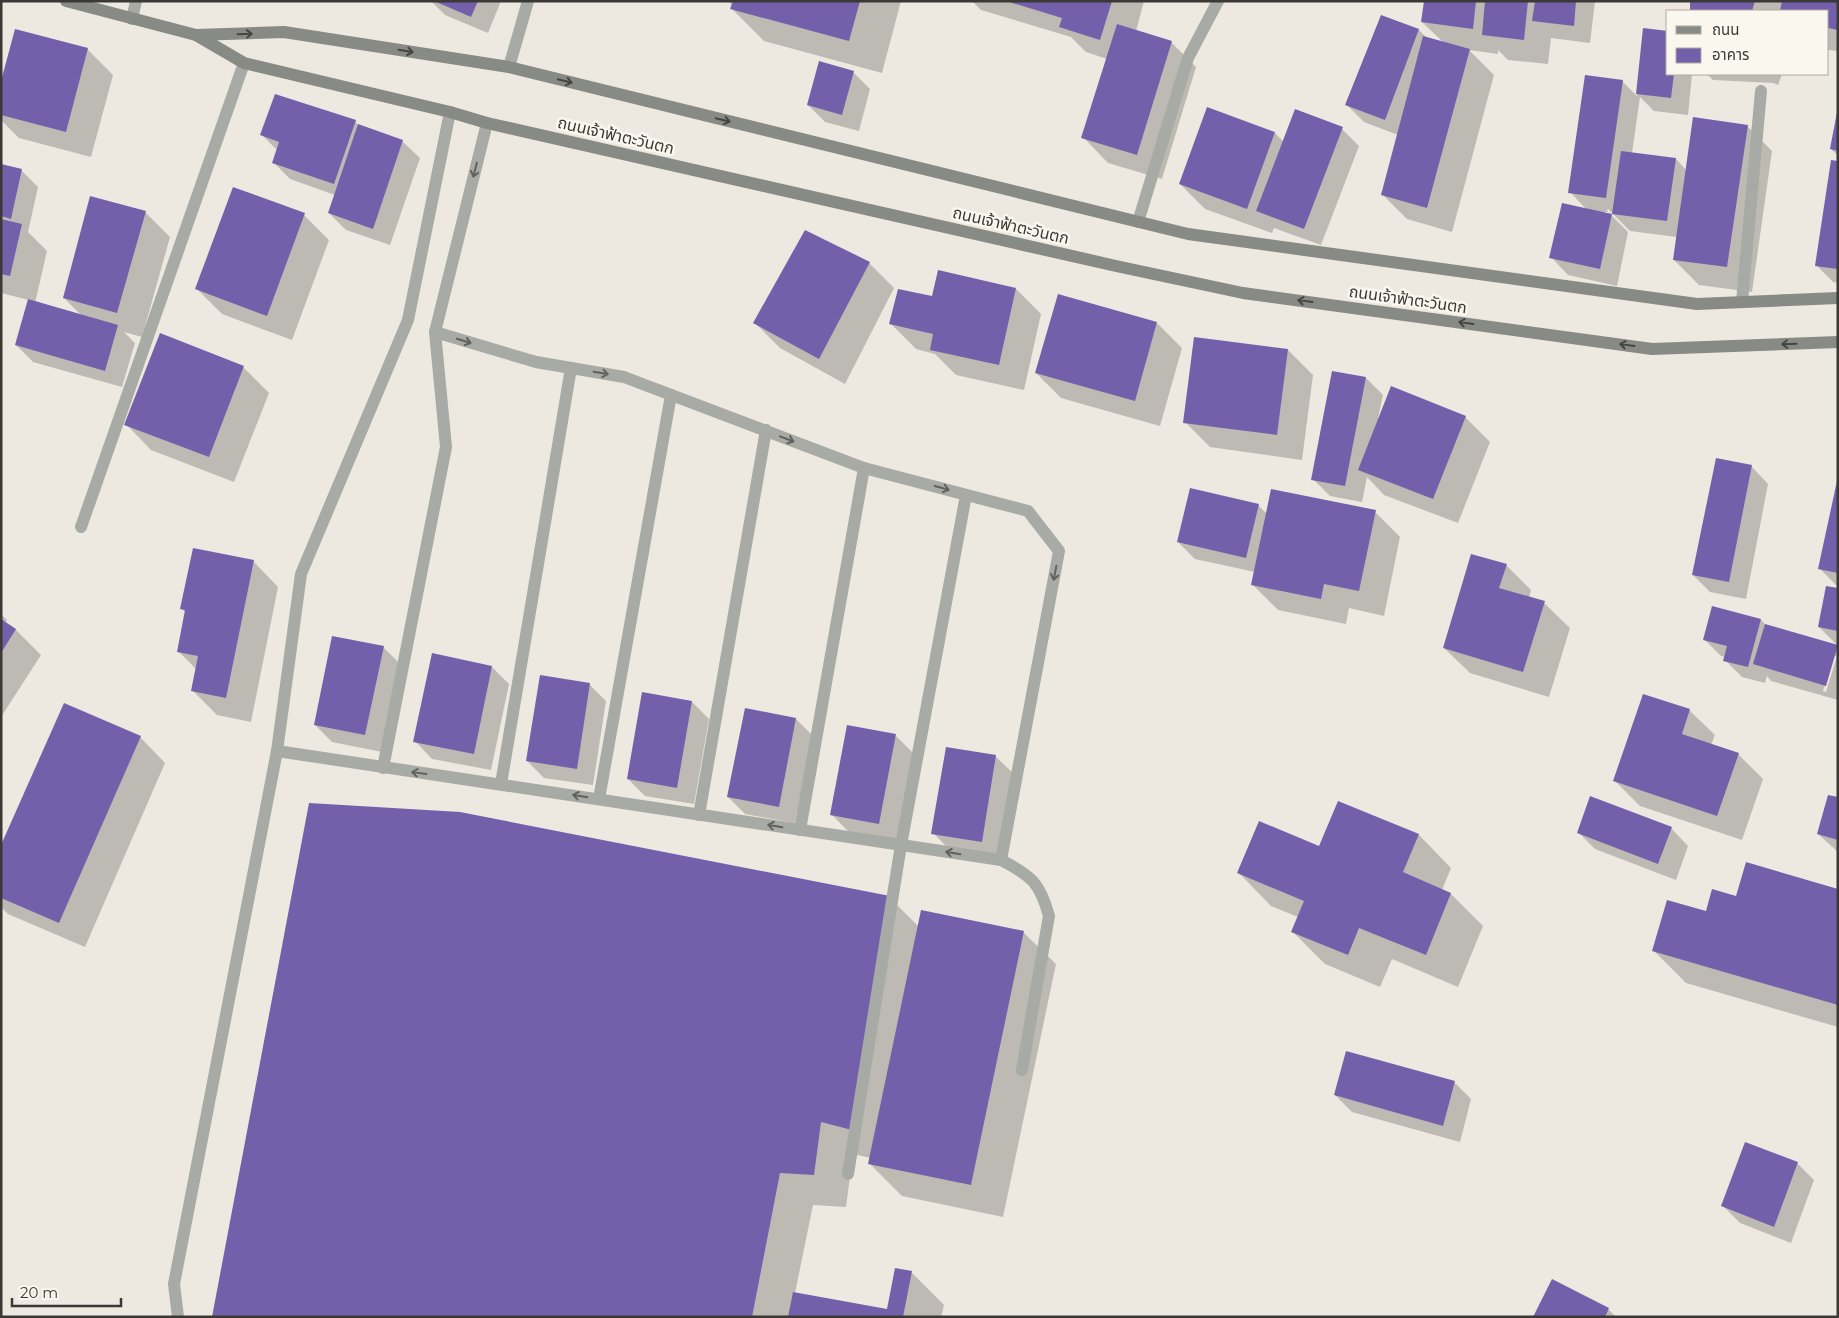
<svg xmlns="http://www.w3.org/2000/svg" width="1839" height="1318" font-family="Montserrat,'Noto Sans Thai',sans-serif">
<rect width="100%" height="100%" fill="#ede9e1"/>
<g fill="#0003" fill-rule="evenodd">
<path d="M431 1H501L488 33 445 15Z"/>
<path d="M728 1H901L882 73 764 41 732 9 733 6Z"/>
<path d="M972 1H1144L1136 31 1171 42 1196 67 1162 179 1108 163 1083 137 1107 59 1086 52 1071 37 981 10Z"/>
<path d="M1425 1H1595L1590 43 1551 38 1548 64 1508 60 1498 50V54L1469 50 1494 75 1452 232 1407 219 1382 194 1398 135 1364 122 1347 105 1381 16 1419 30 1427 38 1444 43 1422 22Z"/>
<path d="M1692 1H1838V51L1828 50V11H1691Z"/>
<path d="M16 30 88 50 113 75 91 157 19 138 1 120V86Z"/>
<path d="M1644 30 1668 74H1692L1688 115 1654 111 1640 97 1632 153 1676 159 1686 170 1747 126 1772 151 1752 292 1699 285 1674 260 1677 237 1630 231 1608 209 1607 210 1608 212H1605L1604 213 1611 215 1628 232 1617 286 1568 275 1551 257 1587 210 1570 192 1622 81 1637 96Z"/>
<path d="M853 72 870 89 859 131 825 122 808 105Z"/>
<path d="M1707 74H1782L1778 85 1773 83 1713 80Z"/>
<path d="M1838 113V156L1831 149Z"/>
<path d="M355 121 360 127 402 141 420 158 390 245 346 230 329 213 335 195 290 179 273 162 277 150 262 135Z"/>
<path d="M1342 129 1359 146 1321 245 1274 228 1272 233 1205 209 1180 184 1275 133 1284 142Z"/>
<path d="M1838 162V283L1833 282 1816 265Z"/>
<path d="M1 165 21 170 38 187 28 232 47 251 35 303 82 316 64 298 145 212 170 237 142 337 124 332 135 343 122 387 33 362 16 345 29 300 1 293Z"/>
<path d="M304 215 329 240 292 340 222 314 197 289Z"/>
<path d="M869 263 894 288 845 384 780 348 755 323Z"/>
<path d="M1016 289 1041 314 1024 390 956 375 935 354 916 349 891 324 933 298Z"/>
<path d="M1157 323 1182 348 1160 426 1061 398 1036 373Z"/>
<path d="M1288 350 1313 375 1302 460 1210 447 1185 422Z"/>
<path d="M243 367 269 393 234 482 151 450 126 424Z"/>
<path d="M1366 378 1383 395 1378 418 1465 417 1490 442 1458 523 1384 495 1367 477 1362 502 1330 496 1313 479Z"/>
<path d="M1751 466 1768 484 1746 599 1710 592 1693 575Z"/>
<path d="M1838 483V587L1820 569Z"/>
<path d="M1258 505 1267 514 1375 512 1400 537 1384 616 1349 608 1346 624 1278 610 1253 585 1255 572 1195 559 1178 542Z"/>
<path d="M253 561 278 587 251 722 217 715 192 690 196 669 178 651 186 613 182 609Z"/>
<path d="M1506 565 1531 590 1529 598 1544 603 1570 628 1549 697 1470 673 1444 648Z"/>
<path d="M1838 590V646L1819 627Z"/>
<path d="M1 614 7 620 5 623 16 630 41 655 1 717Z"/>
<path d="M1761 620 1767 626 1838 647V700L1771 681 1767 676 1765 683 1742 677 1725 660 1726 657 1721 656 1704 639ZM1834 656H1837L1826 692 1823 691Z"/>
<path d="M383 647 400 664 382 752 332 742 315 725Z"/>
<path d="M433 655 492 667 509 684 491 770 432 759 415 741Z"/>
<path d="M589 684 606 701 593 785 544 778 527 761Z"/>
<path d="M692 702 709 719 694 804 645 796 628 779Z"/>
<path d="M746 710 796 719 813 736 795 823 745 814 728 797Z"/>
<path d="M1689 710 1715 735 1711 745 1738 754 1763 779 1742 840 1640 806 1615 781Z"/>
<path d="M896 736 913 753 896 840 849 832 832 815Z"/>
<path d="M140 737 165 763 85 947 8 914 1 907V848Z"/>
<path d="M995 756 1013 773 998 858 950 850 933 833Z"/>
<path d="M1838 799V852L1818 834Z"/>
<path d="M1671 828 1688 846 1676 880 1595 849 1578 832Z"/>
<path d="M1419 835 1451 868 1442 890 1451 894 1483 926 1458 987 1392 959 1380 987 1325 964 1292 931 1298 917 1271 906 1239 873 1320 848Z"/>
<path d="M1838 890V1027L1686 983 1653 950 1707 913 1737 897Z"/>
<path d="M889 897 919 927 1023 932 1056 964 1003 1217 902 1196 870 1164 871 1158 853 1154 846 1207 813 1205 795 1293 888 1311 911 1272 944 1305 941 1317H214Z"/>
<path d="M1454 1082 1471 1099 1460 1142 1352 1112 1335 1095Z"/>
<path d="M1797 1163 1814 1180 1791 1243 1740 1223 1723 1206Z"/>
<path d="M1608 1309 1616 1317H1535Z"/>
</g>
<g fill="#7460aa">
<path d="M434 1H478L471 17Z"/>
<path d="M733 1H860L849 41 730 9Z"/>
<path d="M1112 1 1100 40 1059 27 1062 18 1009 2Z"/>
<path d="M1424 1H1476L1473 29 1421 22Z"/>
<path d="M1485 1H1528L1524 40 1482 35Z"/>
<path d="M1535 1H1576L1574 26 1532 21Z"/>
<path d="M1690 1H1755L1752 11H1690Z"/>
<path d="M1782 1H1838V30L1828 28V11H1780Z"/>
<path d="M1381 15 1419 29 1385 120 1345 105Z"/>
<path d="M1117 24 1172 41 1137 155 1081 138Z"/>
<path d="M1643 28 1668 31V74H1674L1671 98 1636 94Z"/>
<path d="M15 29 88 48 66 132 1 115V81Z"/>
<path d="M1423 36 1470 49 1427 208 1381 195Z"/>
<path d="M819 61 854 71 842 115 807 105Z"/>
<path d="M1585 75 1623 80 1606 198 1568 193Z"/>
<path d="M275 94 356 120 334 184 272 163 279 142 260 135Z"/>
<path d="M1207 107 1275 132 1247 209 1179 184Z"/>
<path d="M1295 109 1343 127 1304 229 1256 211Z"/>
<path d="M1837 112H1838V151L1830 149Z"/>
<path d="M1693 117 1748 125 1727 267 1673 260Z"/>
<path d="M358 124 403 140 373 229 328 213Z"/>
<path d="M1621 151 1676 158 1667 221 1612 214Z"/>
<path d="M1831 160 1838 161V269L1815 266Z"/>
<path d="M1 164 22 169 11 219 1 216Z"/>
<path d="M233 187 305 213 267 316 195 289Z"/>
<path d="M90 196 146 211 117 313 63 298Z"/>
<path d="M1562 203 1612 214 1600 269 1549 258Z"/>
<path d="M1 219 22 224 10 276 1 274Z"/>
<path d="M805 230 870 262 819 359 753 323Z"/>
<path d="M938 270 1016 288 999 365 930 350 933 334 889 324 898 289 932 296Z"/>
<path d="M1058 294 1157 322 1135 401 1035 373Z"/>
<path d="M28 299 118 325 105 371 15 345Z"/>
<path d="M160 333 244 366 209 457 124 425Z"/>
<path d="M1194 337 1288 349 1277 435 1183 423Z"/>
<path d="M1332 371 1366 377 1345 486 1311 480Z"/>
<path d="M1391 386 1466 416 1433 499 1358 470Z"/>
<path d="M1716 458 1752 465 1729 582 1692 575Z"/>
<path d="M1837 481H1838V573L1818 569Z"/>
<path d="M1190 488 1259 504 1246 558 1177 542Z"/>
<path d="M1271 489 1376 510 1359 591 1324 584 1321 599 1251 585Z"/>
<path d="M193 548 254 560 226 698 191 691 198 656 177 652 185 610 180 609Z"/>
<path d="M1471 554 1507 564 1499 588 1545 601 1523 672 1443 648Z"/>
<path d="M1826 586 1838 588V631L1818 627Z"/>
<path d="M1712 606 1761 619 1748 667 1723 661 1727 646 1703 640Z"/>
<path d="M1 619 16 629 1 653Z"/>
<path d="M1765 624 1838 645 1826 686 1753 664Z"/>
<path d="M332 636 384 646 365 735 314 725Z"/>
<path d="M432 653 492 666 474 754 413 742Z"/>
<path d="M540 675 590 683 577 769 526 761Z"/>
<path d="M642 692 692 701 677 788 627 779Z"/>
<path d="M1643 694 1690 709 1682 734 1739 753 1717 816 1613 781Z"/>
<path d="M64 703 141 736 59 923 1 898V845Z"/>
<path d="M745 708 796 718 779 807 727 797Z"/>
<path d="M847 725 896 734 879 824 830 815Z"/>
<path d="M946 747 996 755 982 842 931 834Z"/>
<path d="M1828 795 1838 797V840L1817 834Z"/>
<path d="M1590 796 1672 827 1658 864 1577 833Z"/>
<path d="M1338 801 1419 834 1403 872 1451 893 1426 955 1359 928 1348 955 1291 932 1304 901 1237 873 1259 821 1319 846Z"/>
<path d="M309 803 460 812 890 896 852 1130 821 1122 814 1175 780 1173 752 1317H212Z"/>
<path d="M1746 862 1838 889V1005L1652 951 1667 900 1706 911 1712 889 1736 896Z"/>
<path d="M921 910 1024 931 971 1185 868 1164Z"/>
<path d="M1346 1051 1455 1081 1443 1126 1334 1095Z"/>
<path d="M1745 1142 1798 1162 1774 1227 1721 1206Z"/>
<path d="M895 1268 912 1271 903 1317H788L793 1292 887 1309Z"/>
<path d="M1552 1279 1609 1308 1605 1317H1533Z"/>
</g>
<g fill="none" stroke-linecap="round" stroke-linejoin="round">
<g stroke="#a8aaa6" stroke-width="12">
<path d="M509 67 528 1"/>
<path d="M450 112 408 320 301 574 277 751 1001 860C1032 876 1040 883 1049 916L1022 1070"/>
<path d="M487 123 435 332 536 362 624 377 864 468 1028 511 1059 551 1001 860"/>
<path d="M383 768 446 447 435 332"/>
<path d="M501 784 571 368"/>
<path d="M599 799 671 395"/>
<path d="M699 815 766 430"/>
<path d="M800 830 864 468"/>
<path d="M848 1174 901 845 966 495"/>
<path d="M178 1317 174 1284 277 751"/>
</g>
<g stroke="#a8aaa6" stroke-width="12">
<path d="M132 19 136 1"/>
<path d="M1138 222 1188 58 1218 1"/>
<path d="M1742 302 1761 91"/>
<path d="M81 527 244 63"/>
</g>
<g stroke="#888a85" stroke-width="12">
<path d="M66 1 196 35 244 63 450 112 487 123 1116 266 1243 293 1652 349 1838 342"/>
<path d="M196 35 284 32 509 67 1188 234 1697 304 1838 298"/>
</g>
</g>
<defs><path id="oneway-shaft" d="M-6 0H5M1.5-3L5.5 0L1.5 3" fill="none" stroke-width="1.6" stroke-linecap="round" stroke-linejoin="round" transform="scale(1.25)"/></defs>
<g stroke="#474542">
<use href="#oneway-shaft" transform="translate(245 34) rotate(-2)"/>
<use href="#oneway-shaft" transform="translate(406 51) rotate(9)"/>
<use href="#oneway-shaft" transform="translate(565 81) rotate(14)"/>
<use href="#oneway-shaft" transform="translate(723 120) rotate(14)"/>
<use href="#oneway-shaft" transform="translate(1305 301) rotate(-172)"/>
<use href="#oneway-shaft" transform="translate(1466 323) rotate(-172)"/>
<use href="#oneway-shaft" transform="translate(1789 344) rotate(178)"/>
<use href="#oneway-shaft" transform="translate(1627 345) rotate(-172)"/>
</g>
<g stroke="#61615d">
<use href="#oneway-shaft" transform="translate(475 170) rotate(104)"/>
<use href="#oneway-shaft" transform="translate(464 341) rotate(17)"/>
<use href="#oneway-shaft" transform="translate(601 373) rotate(10)"/>
<use href="#oneway-shaft" transform="translate(787 439) rotate(21)"/>
<use href="#oneway-shaft" transform="translate(942 488) rotate(15)"/>
<use href="#oneway-shaft" transform="translate(1055 573) rotate(101)"/>
<use href="#oneway-shaft" transform="translate(419 773) rotate(-172)"/>
<use href="#oneway-shaft" transform="translate(580 796) rotate(-171)"/>
<use href="#oneway-shaft" transform="translate(775 826) rotate(-171)"/>
<use href="#oneway-shaft" transform="translate(953 853) rotate(-171)"/>
</g>
<g text-anchor="middle" stroke-width="5" stroke-linejoin="round" paint-order="stroke">
<g font-size="16" fill="#3b3936" stroke="#faf7ee">
<text transform="translate(616 135) rotate(13)" y="6">ถนนเจ้าฟ้าตะวันตก</text>
<text transform="translate(1011 225) rotate(13)" y="6">ถนนเจ้าฟ้าตะวันตก</text>
<text transform="translate(1408 299) rotate(8)" y="6">ถนนเจ้าฟ้าตะวันตก</text>
</g>
</g>
<rect width="1839" height="1318" fill="none" stroke="#3b3936" stroke-width="5"/>
<rect x="1666" y="10" width="162" height="65" fill="#faf7ee" stroke="#aeaba4"/>
<rect x="1676" y="26" width="25" height="8" fill="#888a85" stroke="#aeaba4"/>
<text x="1712" y="35" font-size="15" fill="#3b3936">ถนน</text>
<rect x="1676" y="48" width="25" height="15" fill="#7460aa" stroke="#aeaba4"/>
<text x="1712" y="60" font-size="15" fill="#3b3936">อาคาร</text>
<path d="M12 1298v8h109v-8" fill="none" stroke="#3b3936" stroke-width="2.5"/>
<text x="20" y="1298" font-size="15" fill="#3b3936" stroke="#faf7ee" stroke-width="4" paint-order="stroke">20 m</text>
</svg>
